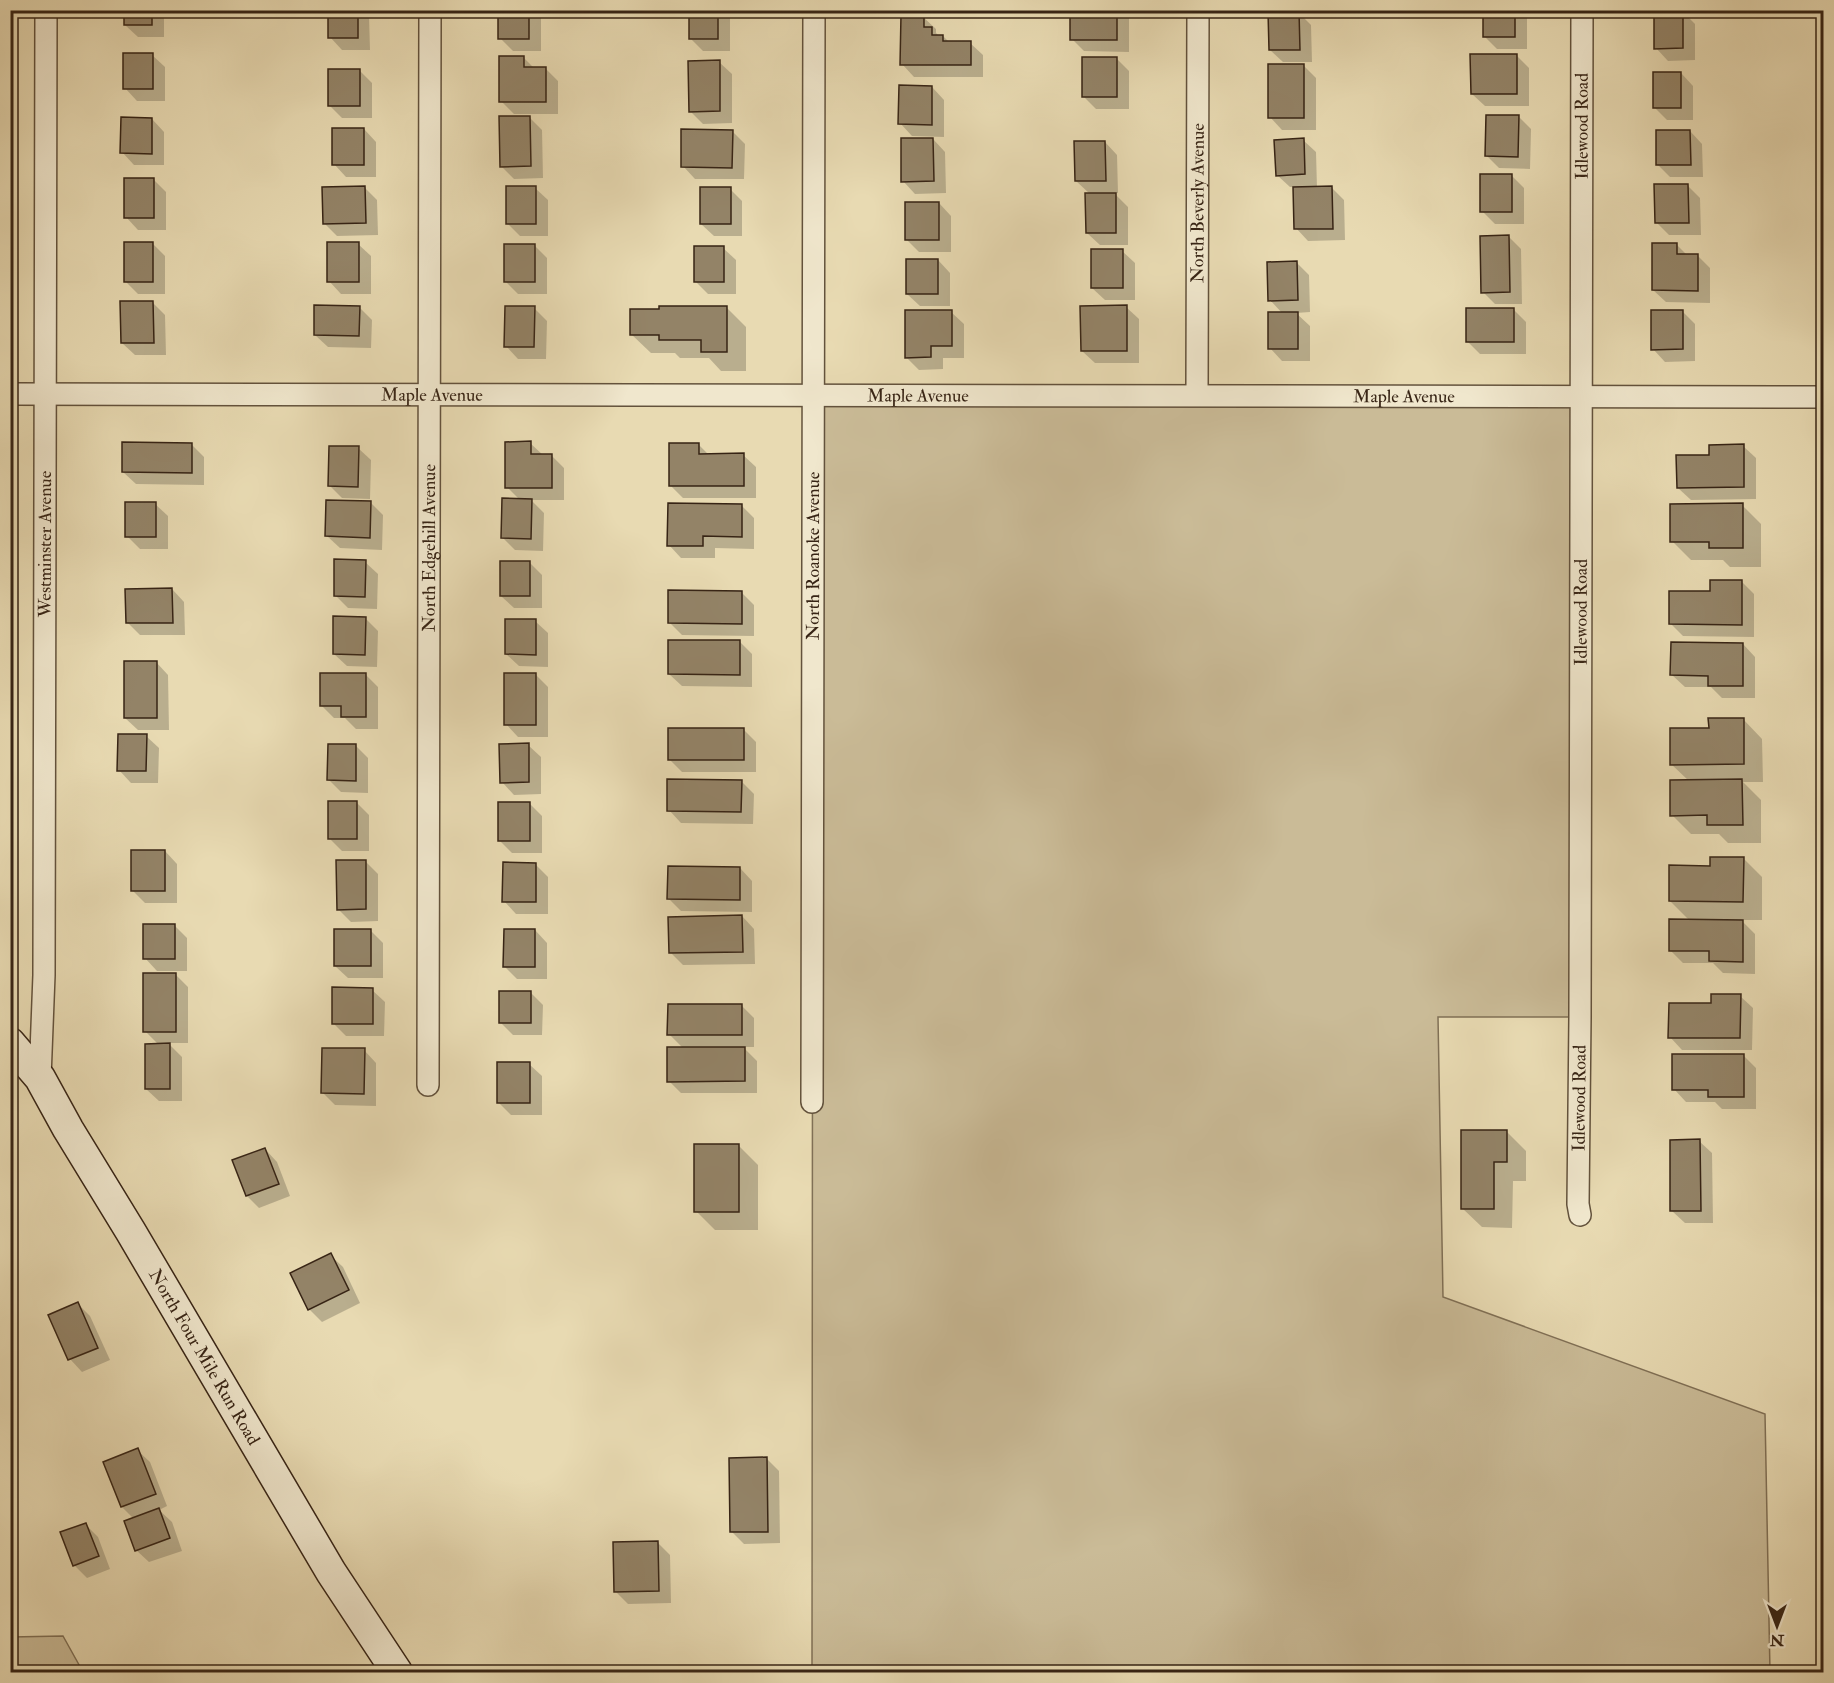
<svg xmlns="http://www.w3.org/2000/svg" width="1834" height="1683" font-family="'IM FELL Double Pica',serif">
<rect width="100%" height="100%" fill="#e8dab2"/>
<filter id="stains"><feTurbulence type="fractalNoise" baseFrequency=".00333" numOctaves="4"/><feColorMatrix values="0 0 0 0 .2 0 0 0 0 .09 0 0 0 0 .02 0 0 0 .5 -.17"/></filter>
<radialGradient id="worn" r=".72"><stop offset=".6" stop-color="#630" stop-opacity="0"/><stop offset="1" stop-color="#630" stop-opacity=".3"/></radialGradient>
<g fill="#cabb97" stroke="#807056" stroke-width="1.5">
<path d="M813 395 1581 396 1580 1017H1438L1443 1297 1765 1414 1770 1672H812Z"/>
<path d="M63 1636 83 1672H11V1637Z"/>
</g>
<g fill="#0003">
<path d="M125 10H164V37H138L125 25Z"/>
<path d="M330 10H365L369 15 370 50H342L330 37Z"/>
<path d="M500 10H539L541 12V51H513L500 38Z"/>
<path d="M690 10H725L730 15V51H703L690 38Z"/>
<path d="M1072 10H1125L1129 14V52L1084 51 1072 39Z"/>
<path d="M1484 10H1527V49H1497L1484 36Z"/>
<path d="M1682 11 1695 24V60L1668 61 1656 48Z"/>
<path d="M1299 13 1311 25 1312 62H1283L1270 50Z"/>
<path d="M923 17 936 29V33L939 36H943L949 42 970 43 983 55V77H914L902 64Z"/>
<path d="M152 55 165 67V101H137L125 88Z"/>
<path d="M1516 55 1529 68V106H1485L1472 94Z"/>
<path d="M524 58 534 68H545L558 81V114H514L501 101Z"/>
<path d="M1116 58 1129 71V109H1096L1084 97Z"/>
<path d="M719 62 732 74V123L703 124 690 111Z"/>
<path d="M1304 66 1316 78V130H1282L1270 117Z"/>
<path d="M359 70 372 83V118H342L329 105Z"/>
<path d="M1681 73 1693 86V120H1667L1654 107Z"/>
<path d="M932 87 944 100V137L912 136 900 123Z"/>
<path d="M529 117 542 130 543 178 514 179 501 166Z"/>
<path d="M1519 117 1531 129 1530 169 1499 168 1486 155Z"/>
<path d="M152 119 164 132V165H134L122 152Z"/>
<path d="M364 129 376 142V177H346L334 164Z"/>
<path d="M732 131 745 144 744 179H695L683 166Z"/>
<path d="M1690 131 1702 144 1703 177H1670L1658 165Z"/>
<path d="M933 139 945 152 946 193 915 194 903 181Z"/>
<path d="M1303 140 1316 152 1317 188H1332L1344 200 1345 240 1308 241 1296 228 1295 187H1290L1277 175Z"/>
<path d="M1105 142 1117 155 1118 193H1114L1128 207V245H1100L1087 233 1090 194 1076 181Z"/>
<path d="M1512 176 1524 188V224H1495L1482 211Z"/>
<path d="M154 180 166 192V230H138L126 217Z"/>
<path d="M1688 186 1700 198 1701 235H1669L1656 222Z"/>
<path d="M364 187 377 200 378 235 337 236 324 223Z"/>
<path d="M535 188 548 200V236H520L508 224Z"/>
<path d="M730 189 742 201V236H714L701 224Z"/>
<path d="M939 203 951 216V252H919L906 239Z"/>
<path d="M1509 237 1521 249 1522 304H1495L1483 292Z"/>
<path d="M152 243 165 256V294H138L126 282Z"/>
<path d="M358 244 371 256V294H341L329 281Z"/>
<path d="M1676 244 1687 255H1697L1710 268V303L1666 302 1653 290Z"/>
<path d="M535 246 547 258V294H518L506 282Z"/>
<path d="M723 248 736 260V294H708L696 282Z"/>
<path d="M1122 251 1135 263V300H1105L1092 288Z"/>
<path d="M938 260 950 273V306H920L907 294Z"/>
<path d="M1297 263 1309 275 1310 312 1296 313 1310 326V361H1282L1270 348 1283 314 1270 300Z"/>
<path d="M152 302 165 315 166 355H135L122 343Z"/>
<path d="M359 307 372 320 371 348 328 347 315 335Z"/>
<path d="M1126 307 1139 319V363H1095L1082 351Z"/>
<path d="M534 308 547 321 546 359H518L506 346Z"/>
<path d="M727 308 746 327V371H721L709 358H680L675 353H651L631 334Z"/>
<path d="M1513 309 1526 322V354H1480L1467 341Z"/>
<path d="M1682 311 1695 324V361L1665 362 1653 349Z"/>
<path d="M951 312 964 324V358H943V369L919 370 906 357Z"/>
<path d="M530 443 543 455H551L564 468V500H531L544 513 543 551 515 550 503 538 520 500 507 487Z"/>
<path d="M191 444 204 457V485L136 484 123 472Z"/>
<path d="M698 444 709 455H743L756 467V498H683L670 485Z"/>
<path d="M1743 446 1756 458V499L1691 500 1678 488 1710 456Z"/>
<path d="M358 448 371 460 370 499 342 498 330 486Z"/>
<path d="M370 502 383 515 382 550 340 548 327 536Z"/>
<path d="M155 504 168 516V549H140L127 536Z"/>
<path d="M741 505 754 518V549L715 548V558H681L669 545Z"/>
<path d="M1742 505 1761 524V567H1730L1723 560H1691L1672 541Z"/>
<path d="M365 562 378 574 377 609 348 608 335 595Z"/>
<path d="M529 562 542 575V608H514L501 596Z"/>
<path d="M1742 582 1754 594V637L1683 636 1670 623 1711 593Z"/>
<path d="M172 589 184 602 185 635H140L127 622Z"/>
<path d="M742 593 754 605V636L682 635 670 623Z"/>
<path d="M365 618 378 631 377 667 347 666 334 654Z"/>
<path d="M535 621 548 633V667L519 666 506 654Z"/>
<path d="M740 642 752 654V687L682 686 669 674Z"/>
<path d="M1743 644 1755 657V698H1722L1711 687H1685L1672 675Z"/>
<path d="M156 662 168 675 169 730H138L125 718Z"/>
<path d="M535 674 548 687V737H518L506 724Z"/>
<path d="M366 675 378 687V729H356L345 718H334L321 705Z"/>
<path d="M1743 719 1762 739 1763 782H1743L1761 800V843H1728L1719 834H1691L1672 815 1689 781 1671 764Z"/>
<path d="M743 729 756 742V772H682L670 760Z"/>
<path d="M146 736 159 748 158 783H131L119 770Z"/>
<path d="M528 745 541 757V794L514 795 502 782Z"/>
<path d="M356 746 368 758V793L341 792 329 780Z"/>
<path d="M741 781 754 794 753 824 681 823 669 810Z"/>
<path d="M357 803 369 815V851H342L329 838Z"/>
<path d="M529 803 542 816V853H512L500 841Z"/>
<path d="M165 851 177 864V903H145L132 890Z"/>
<path d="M1743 858 1762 877V920H1741L1755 934V974L1723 973 1713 963H1683L1670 950 1690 921 1670 901 1711 867Z"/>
<path d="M365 861 378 874V921L351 922 338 909Z"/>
<path d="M535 864 548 877V914H516L504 901Z"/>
<path d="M740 868 752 881V912L681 911 669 899Z"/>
<path d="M742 916 754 929 755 964 683 965 670 952Z"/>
<path d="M175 926 187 938V971H157L145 958Z"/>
<path d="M535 930 547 943V979H517L504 966Z"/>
<path d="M371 931 383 943V978H348L335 966Z"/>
<path d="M175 974 188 987V1043H168L182 1057V1101H159L146 1089 159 1045 145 1031Z"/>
<path d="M372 990 385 1002 384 1036H346L333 1023Z"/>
<path d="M530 992 543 1005 542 1035H513L500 1022Z"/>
<path d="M1740 996 1753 1008 1752 1050H1682L1670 1037 1713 1005Z"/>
<path d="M742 1006 754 1018V1047H743L757 1061V1093H681L669 1081 683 1048 669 1034Z"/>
<path d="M364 1050 376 1063V1106L335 1105 323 1093Z"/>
<path d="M1743 1055 1756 1068V1109H1722L1715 1102H1686L1674 1089Z"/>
<path d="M529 1064 542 1076V1115H511L498 1102Z"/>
<path d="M1507 1132 1526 1151V1181H1513L1512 1228 1482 1227 1462 1208Z"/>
<path d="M1699 1141 1712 1153 1713 1223H1685L1672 1211Z"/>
<path d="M739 1146 758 1165V1230H715L696 1211Z"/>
<path d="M265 1149 277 1162 290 1196 259 1208 247 1196Z"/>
<path d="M330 1255 343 1267 360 1303 322 1322 309 1309Z"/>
<path d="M78 1304 90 1316 110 1360 82 1372 70 1359 50 1315Z"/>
<path d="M137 1450 150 1462 167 1506 159 1510 172 1522 182 1551 149 1562 136 1550 134 1519 122 1507Z"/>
<path d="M766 1458 779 1471 780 1543 744 1544 731 1531Z"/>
<path d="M85 1524 98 1537 110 1569 87 1578 74 1565Z"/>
<path d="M658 1543 670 1555 671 1603 628 1604 615 1591Z"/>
</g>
<g fill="#938367" stroke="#372415" stroke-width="1.5">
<rect x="124" y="10" width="28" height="15"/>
<rect x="328" y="10" width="30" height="28"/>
<rect x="498" y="10" width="31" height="29"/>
<rect x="689" y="10" width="29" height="29"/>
<rect x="1070" y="10" width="47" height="30"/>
<rect x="1483" y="10" width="32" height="27"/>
<path d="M1654 10H1683V48L1654 49Z"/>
<path d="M1299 11 1300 50H1269L1268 12Z"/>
<path d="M901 15H924V27H932V35H943V41H971V65H900Z"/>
<rect x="123" y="53" width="30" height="36"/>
<path d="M1470 54H1517V94H1471Z"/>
<path d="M499 56H524V67H546V102H499Z"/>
<rect x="1082" y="57" width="35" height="40"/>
<path d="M720 60V111L689 112 688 61Z"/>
<rect x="1268" y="64" width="36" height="54"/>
<rect x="328" y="69" width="32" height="37"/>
<rect x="1653" y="72" width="28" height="36"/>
<path d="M899 85 932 86V125L898 124Z"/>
<path d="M1486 115H1519L1518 157 1485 156Z"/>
<path d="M499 116H530L531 166 500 167Z"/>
<path d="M121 117 152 118V154L120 153Z"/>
<rect x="332" y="128" width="32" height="37"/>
<path d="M681 129 733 130 732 168 681 167Z"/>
<path d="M1656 130H1690L1691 165H1656Z"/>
<path d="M901 138H933L934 181 901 182Z"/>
<path d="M1304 138 1305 174 1276 176 1274 140Z"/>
<path d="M1074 141H1105L1106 181H1075Z"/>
<rect x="1480" y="174" width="32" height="38"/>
<rect x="124" y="178" width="30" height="40"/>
<path d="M1654 184H1688L1689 223H1655Z"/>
<path d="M365 186 366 223 323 224 322 187Z"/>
<rect x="506" y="186" width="30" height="38"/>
<path d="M1332 186 1333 229H1294L1293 187Z"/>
<rect x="700" y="187" width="31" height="37"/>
<path d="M1085 193H1116V233H1086Z"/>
<rect x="905" y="202" width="34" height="38"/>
<path d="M1509 235 1510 292 1481 293 1480 236Z"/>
<rect x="124" y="242" width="29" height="40"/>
<rect x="327" y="242" width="32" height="40"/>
<path d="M1652 243H1677V254H1698V291L1652 290Z"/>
<rect x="504" y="244" width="31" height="38"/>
<rect x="694" y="246" width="30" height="36"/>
<rect x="1091" y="249" width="32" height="39"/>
<rect x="906" y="259" width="32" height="35"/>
<path d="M1297 261 1298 300 1268 301 1267 262Z"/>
<path d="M120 301H153L154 343H121Z"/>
<path d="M314 305 360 306 359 336 314 335Z"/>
<path d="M1127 305V351H1081L1080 306Z"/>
<path d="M505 306H535L534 347H504Z"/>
<path d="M659 306H727V352H701V340H659V335H630V309H659Z"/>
<rect x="1466" y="308" width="48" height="34"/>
<path d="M905 310H952V346H931V357L905 358Z"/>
<path d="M1651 310H1683V349L1651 350Z"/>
<rect x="1268" y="312" width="30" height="37"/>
<path d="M531 441V454H552V488H505V442Z"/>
<path d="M122 442 192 443V473L122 472Z"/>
<path d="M669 443H699V454L744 453V486H669Z"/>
<path d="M1744 444V487L1677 488 1676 455H1709V445Z"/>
<path d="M329 446H359L358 487 328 486Z"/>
<path d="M502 498 532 499 531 539 501 538Z"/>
<path d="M326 500 371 501 370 538 325 536Z"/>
<rect x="125" y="502" width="31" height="35"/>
<path d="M668 503 742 504V537L703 536V546H667Z"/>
<path d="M1743 503V548H1709V542H1670V504Z"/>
<path d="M334 559 366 560 365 597 334 596Z"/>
<rect x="500" y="561" width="30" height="35"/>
<path d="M1710 580H1742V625L1669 624V591H1710Z"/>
<path d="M172 588 173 623H126L125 589Z"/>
<path d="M668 590 742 591V624L668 623Z"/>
<path d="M333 616 366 617 365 655 333 654Z"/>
<path d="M505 619H536V655L505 654Z"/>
<path d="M668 640H740V675L668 674Z"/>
<path d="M1671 642 1743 643V686H1708V676L1670 675Z"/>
<rect x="124" y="661" width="33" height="57"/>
<path d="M320 673H366V717H341V706H320Z"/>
<rect x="504" y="673" width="32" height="52"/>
<path d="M1708 718H1744V764L1670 765V728H1709Z"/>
<rect x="668" y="728" width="76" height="32"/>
<path d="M118 734H147L146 771H117Z"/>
<path d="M529 743V782L500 783 499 744Z"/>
<path d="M328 744H356V781L327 780Z"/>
<path d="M667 779 742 780 741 812 667 811Z"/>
<path d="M1742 779 1743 825H1707V815L1670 816V780Z"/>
<rect x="328" y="801" width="29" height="38"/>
<rect x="498" y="802" width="32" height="39"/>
<rect x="131" y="850" width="34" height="41"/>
<path d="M1710 857H1744L1743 902 1669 901V865L1710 866Z"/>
<path d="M336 860H366V909L337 910Z"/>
<path d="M503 862 536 863V902H502Z"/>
<path d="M668 866 740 867V900L667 899Z"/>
<path d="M742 915 743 952 669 953 668 917Z"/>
<path d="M1669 919 1743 920V962L1709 961V951H1669Z"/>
<rect x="143" y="924" width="32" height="35"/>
<rect x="334" y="929" width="37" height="37"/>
<path d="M504 929H535V967H503Z"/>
<rect x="143" y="973" width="33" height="59"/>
<path d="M332 987 373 988V1024H332Z"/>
<rect x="499" y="991" width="32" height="32"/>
<path d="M1711 994H1741L1740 1038H1668L1669 1003H1711Z"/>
<path d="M668 1004H742V1035H667Z"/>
<path d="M170 1043V1089H145V1044Z"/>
<path d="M667 1047H745V1081L667 1082Z"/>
<path d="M322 1048H365L364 1094 321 1093Z"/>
<path d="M1672 1054H1744V1097H1708V1090H1672Z"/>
<rect x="497" y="1062" width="33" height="41"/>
<path d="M1461 1130H1507V1162H1494V1209H1461Z"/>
<path d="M1700 1139 1701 1211H1670V1140Z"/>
<rect x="694" y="1144" width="45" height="68"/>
<path d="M265 1148 279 1184 246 1196 232 1160Z"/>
<path d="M331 1253 349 1290 308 1310 290 1273Z"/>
<path d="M78 1302 98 1348 68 1360 48 1315Z"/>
<path d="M138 1448 156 1494 121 1507 103 1462Z"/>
<path d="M767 1457 768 1532H730L729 1458Z"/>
<path d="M159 1508 170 1538 135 1551 124 1521Z"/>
<path d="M86 1523 99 1556 73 1566 60 1532Z"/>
<path d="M658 1541 659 1591 614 1592 613 1542Z"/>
</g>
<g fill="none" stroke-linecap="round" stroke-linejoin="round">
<g stroke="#63523c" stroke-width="24">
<g id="street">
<path id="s1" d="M10 394 1824 397"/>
<path id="s2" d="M1197 395 1198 10"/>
<path id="s3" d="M40 1078 44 975 46 10"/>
<path id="s4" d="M428 1085 430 10"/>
<path id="s5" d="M812 1102 814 10"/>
<path id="s6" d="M1580 1215 1578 1204 1580 1017 1582 10"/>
</g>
</g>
<g stroke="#372415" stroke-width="33">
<g id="secondary">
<path id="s7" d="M10 1043 40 1078 68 1129 131 1232 331 1572 397 1672"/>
</g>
</g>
<use href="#street" stroke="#f0e7cd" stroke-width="21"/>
<use href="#secondary" stroke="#f0e7cd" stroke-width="30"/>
</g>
<g text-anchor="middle" stroke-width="5" stroke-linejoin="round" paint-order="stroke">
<g font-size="18" fill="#372415" stroke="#f0e7cd">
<text dy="6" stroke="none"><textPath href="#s6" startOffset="1089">Idlewood Road</textPath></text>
<text dy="6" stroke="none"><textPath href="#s2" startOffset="192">North Beverly Avenue</textPath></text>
<text dy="6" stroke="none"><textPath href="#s1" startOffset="422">Maple Avenue</textPath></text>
<text dy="6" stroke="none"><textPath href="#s1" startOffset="908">Maple Avenue</textPath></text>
<text dy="6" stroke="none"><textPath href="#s1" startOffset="1394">Maple Avenue</textPath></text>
<text dy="6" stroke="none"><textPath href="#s3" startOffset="534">Westminster Avenue</textPath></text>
<text dy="6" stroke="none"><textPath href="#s4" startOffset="537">North Edgehill Avenue</textPath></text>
<text dy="6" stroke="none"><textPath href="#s5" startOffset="546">North Roanoke Avenue</textPath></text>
<text dy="6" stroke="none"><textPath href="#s6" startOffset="603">Idlewood Road</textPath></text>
<text dy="6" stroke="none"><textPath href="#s6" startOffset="117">Idlewood Road</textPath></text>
<text dy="6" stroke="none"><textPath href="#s7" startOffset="370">North Four Mile Run Road</textPath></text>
</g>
</g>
<rect width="1834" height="1683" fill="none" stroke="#e8dab2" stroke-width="36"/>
<rect x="12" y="12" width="1810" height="1659" fill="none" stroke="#372415" stroke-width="3"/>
<rect x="18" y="18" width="1798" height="1647" fill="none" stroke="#372415" stroke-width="1.5"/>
<g transform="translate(1777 1626) rotate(180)" stroke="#f0e7cd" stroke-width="4.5" paint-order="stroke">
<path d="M0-4.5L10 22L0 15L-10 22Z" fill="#372415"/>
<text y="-9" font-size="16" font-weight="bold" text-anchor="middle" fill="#372415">N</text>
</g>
<rect width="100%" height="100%" filter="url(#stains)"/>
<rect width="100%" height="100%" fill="url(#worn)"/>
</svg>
